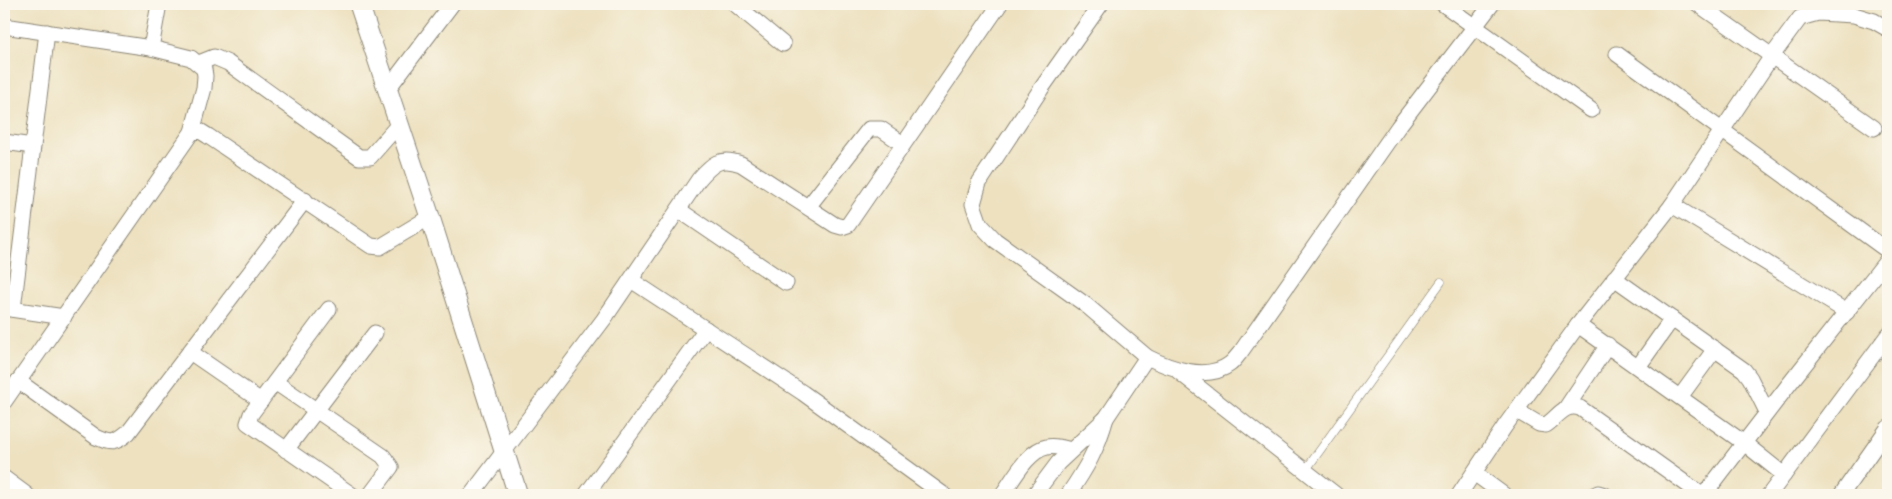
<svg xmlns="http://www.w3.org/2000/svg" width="1892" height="499" font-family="Cardo,serif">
<rect width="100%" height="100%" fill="#fbf7ec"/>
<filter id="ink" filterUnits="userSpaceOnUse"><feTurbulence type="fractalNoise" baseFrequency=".02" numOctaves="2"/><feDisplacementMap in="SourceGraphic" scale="10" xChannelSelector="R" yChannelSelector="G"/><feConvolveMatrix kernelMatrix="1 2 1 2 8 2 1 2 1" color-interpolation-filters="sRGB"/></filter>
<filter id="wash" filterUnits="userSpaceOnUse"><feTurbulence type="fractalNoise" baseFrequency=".0096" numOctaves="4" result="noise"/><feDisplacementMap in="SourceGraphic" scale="20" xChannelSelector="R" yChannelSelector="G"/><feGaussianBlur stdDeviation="1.12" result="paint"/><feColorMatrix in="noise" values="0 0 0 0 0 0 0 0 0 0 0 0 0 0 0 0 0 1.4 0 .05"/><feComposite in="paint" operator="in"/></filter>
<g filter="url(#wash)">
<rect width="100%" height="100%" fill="#ede1c0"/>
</g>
<g filter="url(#ink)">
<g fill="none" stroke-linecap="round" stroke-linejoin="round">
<g stroke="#8c8676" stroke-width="9">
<path id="service" d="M1305 471 1441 282"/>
</g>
<g stroke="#8c8676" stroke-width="17">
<g id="minor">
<path d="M735 4 783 44"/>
<path d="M1101 4 1041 89 979 183 973 204 980 224 995 240 1086 305 1147 357"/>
<path d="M1443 4 1591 110"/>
<path d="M1698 4 1874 128"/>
<path d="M4 26 151 48 191 58 204 69 205 76 204 88 192 132"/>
<path d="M151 48 159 4"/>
<path d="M1617 54 1888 251"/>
<path d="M199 63 214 57 228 63 359 157H370L399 124"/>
<path d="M387 90 452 4"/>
<path d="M4 142 33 146"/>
<path d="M1672 205 1847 312"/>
<path d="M808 207 869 129H881L903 144"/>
<path d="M679 210 786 283"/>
<path d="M1614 278 1744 370 1750 378 1767 412"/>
<path d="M631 280 803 393 944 495"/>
<path d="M4 308 64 317"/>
<path d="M13 309 47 32"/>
<path d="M329 309 251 414 248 423 352 495"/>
<path d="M1578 325 1744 443 1784 475"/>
<path d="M190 352 261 401"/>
<path d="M1638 367 1672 319"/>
<path d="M1178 371 1336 495"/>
<path d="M18 381 96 437C111 444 115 444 128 433L305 200"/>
<path d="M275 382 383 456 391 467 370 495"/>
<path d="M1680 397 1715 349"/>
<path d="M4 402 192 132 200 131 208 136 371 246 380 247 430 217"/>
<path d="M1566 408 1608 345"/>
<path d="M1517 411 1539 424 1546 425C1558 417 1564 403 1580 408L1702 495"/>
<path d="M286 450 375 333"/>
<path d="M1474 473 1504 495"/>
<path d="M4 478 27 495"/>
<path d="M471 495 604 319 699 179C712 164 720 156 741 164L835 225 842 227 848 225 1000 4"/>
<path d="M586 495 706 329"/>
<path d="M1002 495C1013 480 1028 450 1047 447 1055 445 1063 448 1071 450"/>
<path d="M1034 495 1058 463 1106 418 1147 357C1169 368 1207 382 1230 364 1234 361 1237 356 1240 353L1398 127 1492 4"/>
<path d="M1068 495C1087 467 1097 450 1106 418"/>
<path d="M1459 495 1505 426 1578 325 1672 205 1772 56 1800 18 1818 13 1854 15 1874 21 1888 29"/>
<path d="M1594 495 1598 493 1605 495"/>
<path d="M1704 495 1790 383 1888 259"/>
<path d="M1769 495 1888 335"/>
<path d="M1841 495 1888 428"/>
</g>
</g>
<g stroke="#8c8676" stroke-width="21">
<path id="tertiary" d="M359 4 430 217 518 495"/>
</g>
<use href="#service" stroke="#fff" stroke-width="8"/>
<use href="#minor" stroke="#fff" stroke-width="15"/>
<use href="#tertiary" stroke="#fff" stroke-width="19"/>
</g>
</g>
<rect width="1892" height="499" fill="none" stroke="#fbf7ec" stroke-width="20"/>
</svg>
